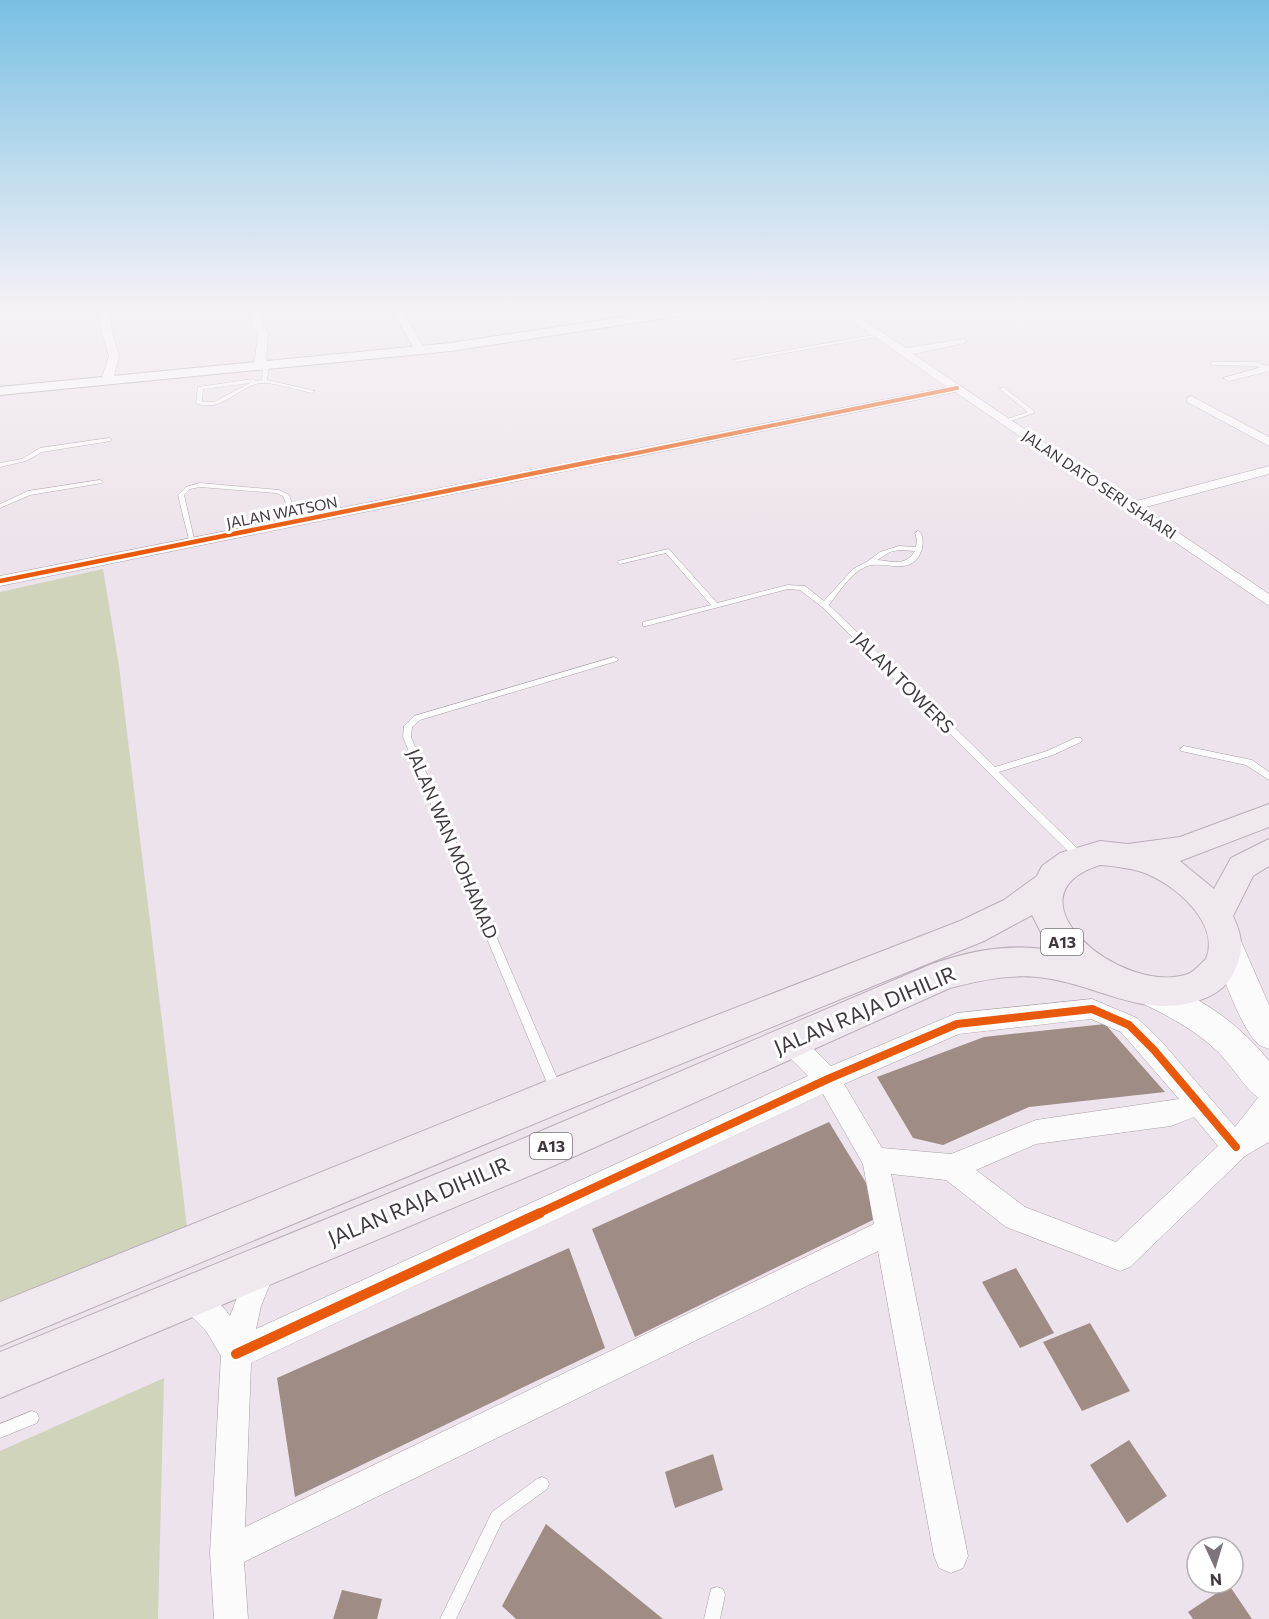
<svg xmlns="http://www.w3.org/2000/svg" width="1269" height="1619" font-family="Commissioner,sans-serif">
<rect width="100%" height="100%" fill="#ede3ec"/>
<g fill="#d0d4bb">
<path d="M103 569 119 666 187 1227 0 1301V592Z"/>
<path d="M164 1378 158 1619H0V1451Z"/>
</g>
<g fill="#9e8c85">
<path d="M1105 1024 1165 1092 1029 1107 943 1145 913 1138 877 1077 984 1037Z"/>
<path d="M829 1122 885 1214 635 1337 592 1229Z"/>
<path d="M569 1248 605 1348 295 1497 277 1378Z"/>
<path d="M1016 1268 1054 1333 1020 1348 982 1282Z"/>
<path d="M1090 1323 1130 1391 1082 1411 1043 1342Z"/>
<path d="M1129 1440 1167 1496 1127 1523 1090 1465Z"/>
<path d="M713 1454 723 1490 675 1508 665 1472Z"/>
<path d="M546 1524 663 1619H516L502 1606Z"/>
<path d="M1229 1585 1252 1619H1193L1188 1612Z"/>
<path d="M342 1590 382 1599 377 1619H333Z"/>
</g>
<g fill="none" stroke-linecap="round" stroke-linejoin="round">
<g stroke="#a69ea4" stroke-width="1">
<g id="service">
<path d="M499 308H503L518 320V322H514Z"/>
<path d="M879 334H881V336L736 362 733 360Z"/>
<path d="M1213 362H1255L1269 367V369L1267 370 1255 366 1211 365V363Z"/>
<path d="M266 363 269 365 267 380 315 391 312 393C299 390 273 382 261 383 238 386 221 414 196 403L198 387 253 379 256 381 262 380 263 365ZM250 383 214 402H202L203 389Z"/>
<path d="M1003 387 1034 411V413L1008 422H1004V420L1028 412 1001 390 1000 389Z"/>
<path d="M109 438 111 439V441L42 452 26 461 0 467V463L22 459 40 448Z"/>
<path d="M100 480 103 482 102 483 30 495 0 508V504L28 491Z"/>
<path d="M200 483 279 490 289 495 299 522 294 523 283 496 276 493 200 487 190 489 184 495 195 543 194 544H190L178 495 186 487Z"/>
<path d="M918 531 921 533C924 542 923 548 919 556 907 576 882 559 865 567 850 574 839 592 829 605L995 767 1047 751 1075 738H1081L1082 740 1081 742 1053 755 999 772 1082 853 1084 856 1082 859H1076L822 607 800 590 788 589 646 626H643V622L711 605 666 553 620 564 617 562 618 561 668 549 670 550 717 603 788 585 805 586 824 601 853 569 868 561 880 552 899 546 916 547 917 540 915 533ZM899 550 915 551C905 567 893 561 877 560L890 552Z"/>
<path d="M614 657 618 659 617 661 420 720 412 727 411 737 562 1090 560 1094 556 1095 552 1094 550 1090 403 737 404 726 414 716Z"/>
<path d="M1184 746 1252 760 1269 772V780L1246 765 1181 751 1180 749Z"/>
<path d="M32 1411 37 1413 39 1418 37 1423 0 1438V1424Z"/>
<path d="M542 1477 547 1479 549 1484 547 1489 502 1522 456 1619H440L492 1512 537 1479Z"/>
<path d="M717 1587 723 1589 725 1595 720 1619H704L711 1589Z"/>
</g>
</g>
<g stroke="#a69ea4" stroke-width="1">
<g id="minor">
<path d="M100 308H110L111 328 119 356 113 380 107 383 101 380 109 356 101 328Z"/>
<path d="M247 308H257L268 334 266 366 260 369 254 366 258 334Z"/>
<path d="M391 308H401L425 350 424 352H416Z"/>
<path d="M834 308H845L850 311 893 308 888 311 857 316 906 348 965 339V343L913 354 1133 502 1269 466V474L1142 508 1269 594V606L955 392 0 586V576L947 387Z"/>
<path d="M1269 365V371L1229 381 1223 378Z"/>
<path d="M1191 396 1269 437V446L1187 402V398Z"/>
<path d="M1092 999 1137 1018 1162 1042 1235 1127 1260 1095 1269 1091V1142L1245 1156 1130 1267 1120 1271 1006 1227 946 1180 891 1174 968 1556 963 1568 951 1573 939 1568 934 1556 878 1251 244 1562 248 1619H214L210 1553 221 1356 206 1331 193 1318 177 1306 173 1296 177 1286 187 1282C205 1289 219 1300 230 1316L252 1259 262 1255 272 1259 276 1269 261 1306 256 1329 808 1076 783 1051 779 1043 783 1035 791 1032 799 1035 831 1066 957 1013ZM1091 1019 1121 1032 1179 1099 1036 1120 951 1154 882 1148 844 1084 959 1034ZM823 1094 863 1164 874 1224 245 1527 251 1363ZM1194 1117 1218 1146 1116 1242 1025 1207 976 1170 1036 1144 1171 1126Z"/>
</g>
</g>
<g stroke="#a69ea4" stroke-width="2">
<path id="tertiary" d="M683 308H711L705 312 451 351 0 395V387L451 343Z"/>
</g>
<g stroke="#a69ea4" stroke-width="1">
<g id="secondary">
<path d="M1226 928 1237 932 1269 1005V1049C1265 1047 1259 1046 1257 1043 1238 1023 1220 968 1211 941L1215 932Z"/>
<path d="M1149 977C1196 994 1238 1022 1269 1061V1104C1247 1095 1235 1068 1217 1051 1194 1029 1166 1015 1138 1001L1133 991 1138 981Z"/>
</g>
</g>
<g stroke="#baadbb" stroke-width="2">
<path id="primary" d="M1269 804V827L1180 861 1214 889 1231 858 1269 839V866L1253 876 1233 916C1243 937 1244 952 1234 972 1227 987 1215 995 1200 1000 1146 1020 1098 985 1045 978 1013 973 981 980 950 988L553 1166 0 1398V1352L527 1137 932 964C969 951 1011 943 1050 950L1032 915 984 941 572 1108 0 1346V1302L544 1082 960 921 1004 900 1037 876 1042 866 1060 853 1100 841 1128 844 1180 837ZM1100 865C1114 866 1129 868 1142 872 1173 883 1221 922 1206 959 1200 964 1195 971 1188 974 1122 997 1001 896 1100 865Z"/>
</g>
<use href="#service" fill="#fcfbfc" fill-rule="evenodd"/>
<use href="#minor" fill="#fcfbfc" fill-rule="evenodd"/>
<use href="#tertiary" fill="#fcfbfc" fill-rule="evenodd"/>
<use href="#secondary" fill="#fcfbfc" fill-rule="evenodd"/>
<use href="#primary" fill="#efe9ef" fill-rule="evenodd"/>
<g stroke="#fff" stroke-width="6">
<path id="cycleway-far3" d="M607 459 957 388"/>
</g>
<g stroke="#fff" stroke-width="8">
<path id="cycleway-far2" d="M0 581 615 457"/>
</g>
<g stroke="#fff" stroke-width="11">
<path id="cycleway-far1" d="M537 1214 828 1079 957 1024 1092 1009 1129 1025 1154 1050 1236 1147"/>
</g>
<g stroke="#fff" stroke-width="14">
<path id="cycleway" d="M236 1354 540 1213"/>
</g>
<use href="#cycleway-far3" stroke="#e8590c" stroke-width="4"/>
<use href="#cycleway-far2" stroke="#e8590c" stroke-width="4.5"/>
<use href="#cycleway-far1" stroke="#e8590c" stroke-width="8"/>
<use href="#cycleway" stroke="#e8590c" stroke-width="10"/>
</g>
<linearGradient id="sky" x2="0" y2="1"><stop stop-color="#79c0e3"/><stop offset="0.58" stop-color="#f7f2f6"/><stop offset="1" stop-color="#f7f2f6" stop-opacity="0"/></linearGradient>
<rect width="1269" height="534" fill="url(#sky)"/>
<g text-anchor="middle" stroke-width="6" stroke-linejoin="round" paint-order="stroke">
<g font-size="15" fill="#403940" stroke="#fff">
<text transform="translate(1099 485) rotate(34)" y="5">JALAN DATO SERI SHAARI</text>
<text transform="translate(282 513) rotate(-11)" y="5">JALAN WATSON</text>
</g>
<g fill="#fff" stroke="#797479" stroke-width="1.5">
<rect x="1041" y="929" width="42" height="26" rx="4.5"/>
<rect x="530" y="1133" width="42" height="26" rx="4.5"/>
</g>
<g font-size="16" font-weight="bold" fill="#403940">
<text x="1062" y="948">A13</text>
<text x="551" y="1152">A13</text>
</g>
<g font-size="18" fill="#403940" stroke="#fff">
<text transform="translate(903 683) rotate(45)" y="6">JALAN TOWERS</text>
<text transform="translate(452 844) rotate(67)" y="6">JALAN WAN MOHAMAD</text>
</g>
<g font-size="21" fill="#403940" stroke="#fff">
<text transform="translate(865 1011) rotate(-23)" y="7">JALAN RAJA DIHILIR</text>
<text transform="translate(419 1202) rotate(-23)" y="7">JALAN RAJA DIHILIR</text>
</g>
</g>
<g transform="translate(1215 1565) rotate(176)"><circle r="28" fill="#ffffff" stroke="#b3b0b3" stroke-width="1.5"/>
<path d="M0-4.5L10 22L0 15L-10 22Z" fill="#7d747c"/>
<text y="-9" font-size="16" font-weight="bold" text-anchor="middle" fill="#403940">N</text>
</g>
</svg>
